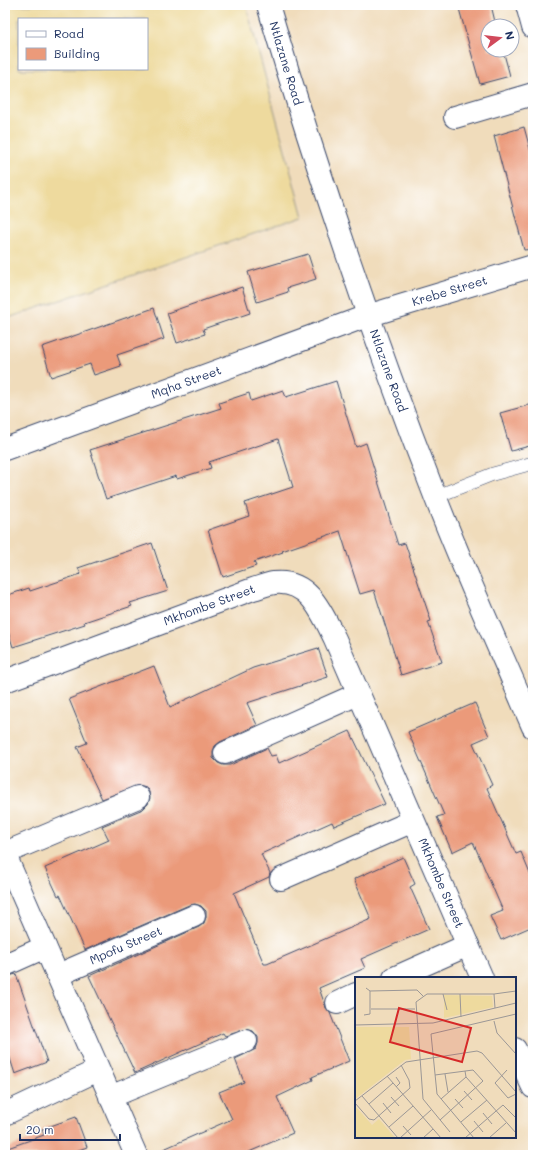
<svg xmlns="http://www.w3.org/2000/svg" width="538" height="1160" font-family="Mali,sans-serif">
<rect width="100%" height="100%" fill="#fff"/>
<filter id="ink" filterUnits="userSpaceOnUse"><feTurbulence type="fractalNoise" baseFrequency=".025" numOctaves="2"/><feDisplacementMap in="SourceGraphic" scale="8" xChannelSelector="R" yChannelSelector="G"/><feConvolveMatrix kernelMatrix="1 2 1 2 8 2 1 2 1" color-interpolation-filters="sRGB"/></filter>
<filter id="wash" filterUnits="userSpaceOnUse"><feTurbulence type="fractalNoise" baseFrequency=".012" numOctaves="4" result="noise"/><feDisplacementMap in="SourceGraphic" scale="16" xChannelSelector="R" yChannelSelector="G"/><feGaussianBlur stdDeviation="0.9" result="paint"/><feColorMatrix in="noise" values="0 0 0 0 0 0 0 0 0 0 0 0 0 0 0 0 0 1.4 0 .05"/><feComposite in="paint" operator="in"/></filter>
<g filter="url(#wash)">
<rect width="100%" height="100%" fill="#f0dcbb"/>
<path fill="#eeda9e" stroke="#84847e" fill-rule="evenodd" d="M5 5H246L303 217 5 319ZM19 19H147V69H19Z"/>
<g id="blocks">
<g fill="#eb9a7a">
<path d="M458 5H491L496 26H488V50H503L510 76 480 84Z"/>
<path d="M524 127 533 160V249L524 250 494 136Z"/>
<path d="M308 254 316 279 287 288 288 292 257 302 248 272Z"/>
<path d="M242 287 250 313 203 329 205 334 177 343 167 313Z"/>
<path d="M154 308 164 339 117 355 121 366 94 375 90 364 51 377 42 347Z"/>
<path d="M336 381 356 447 366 443 398 545 405 543 431 621 428 622 442 662 401 675 374 590 360 594 340 531 282 551 283 552 254 562 256 566 223 577 208 530 249 516 245 503 293 487 278 439 209 462 211 468 177 479 176 476 106 499 90 450 221 408 219 403 249 393 251 401 283 390 286 397Z"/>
<path d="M533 404V445L511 451 500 413Z"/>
<path d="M152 543 168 591 130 603 132 606 84 622 85 624 13 647 5 622V596L29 588 30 591 81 574 78 568Z"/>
<path d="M318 648 328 677 247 703 257 725 220 742 215 746 213 751V758L218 763 223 765H230L267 748 271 756 276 755 279 763 350 731 385 804 334 826 332 822 261 854 270 873 269 877 234 893 264 964H267L371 919 354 879 403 857 415 884 410 887 429 929 361 959 365 968 319 988 326 1008 330 1013 349 1061 312 1077 313 1080 277 1097 293 1133 242 1155H150L232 1119 219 1092 244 1082 235 1059 256 1049 258 1043V1037L253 1031 247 1029 225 1036 223 1033 135 1073 89 976 199 927 204 923 206 917V911L201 906 195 904 189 905 85 950 60 895 58 896 45 868 109 840 102 826 143 809 148 804 150 798 149 792 146 787 139 785 102 799 77 747 87 743 69 699 154 666 170 707 253 668Z"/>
<path d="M475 703 489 736 473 743 492 785 487 788 516 854 521 852 533 881V926L501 940 490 916 503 911 473 842 452 852 437 817 444 815 408 732Z"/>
<path d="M16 974 47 1062 15 1074 5 1043V977Z"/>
<path d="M76 1117 87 1147 65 1155H5V1149L44 1135 42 1129Z"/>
</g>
</g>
</g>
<g filter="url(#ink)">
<use href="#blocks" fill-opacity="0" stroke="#3b496c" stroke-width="1"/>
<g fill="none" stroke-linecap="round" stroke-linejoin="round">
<g stroke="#3b496c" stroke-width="14">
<path id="lane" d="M435 497 493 474 533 463"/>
</g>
<g stroke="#3b496c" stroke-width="24">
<g id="street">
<path d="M527 5 533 27"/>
<path d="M455 117 533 94"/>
<path id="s1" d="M5 449 367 316 533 266"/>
<path id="s2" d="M5 681 253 589C260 587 267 584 274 583 309 579 322 613 335 639L482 978"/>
<path d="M225 753 358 694"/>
<path d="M5 853 138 797"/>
<path d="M5 855 136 1155"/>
<path d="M281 879 413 821"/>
<path d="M5 965 45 947"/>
<path id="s3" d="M58 975 194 916"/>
<path d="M394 978 468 945"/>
<path d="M337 1003 356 994"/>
<path d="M515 1049 533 1087"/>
<path d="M110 1097 246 1041"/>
<path d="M7 1113 98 1070"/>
</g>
</g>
<g stroke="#3b496c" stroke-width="24">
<g id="secondary">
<path id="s4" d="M268 5C317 171 372 334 435 496 465 574 500 650 533 727"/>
</g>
</g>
<use href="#lane" stroke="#fff" stroke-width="13"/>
<use href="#street" stroke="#fff" stroke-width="22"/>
<use href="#secondary" stroke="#fff" stroke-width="22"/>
</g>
</g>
<g text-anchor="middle" stroke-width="3" stroke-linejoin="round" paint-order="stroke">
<g font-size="12" fill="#1b2f5e" stroke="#fff">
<text dy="4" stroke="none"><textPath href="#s4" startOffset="61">Ntlazane Road</textPath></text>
<text dy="4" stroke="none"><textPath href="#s1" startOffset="472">Krebe Street</textPath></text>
<text dy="4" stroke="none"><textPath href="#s4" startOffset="385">Ntlazane Road</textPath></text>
<text dy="4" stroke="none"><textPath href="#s1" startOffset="193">Mqha Street</textPath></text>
<text dy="4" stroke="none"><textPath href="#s2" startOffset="218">Mkhombe Street</textPath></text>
<text dy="4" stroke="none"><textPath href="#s2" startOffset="642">Mkhombe Street</textPath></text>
<text dy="4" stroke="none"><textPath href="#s3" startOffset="74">Mpofu Street</textPath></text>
</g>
</g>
<g transform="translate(355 977)">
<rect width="161" height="161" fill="#f0dcbb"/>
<path d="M89 18 137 19 138 30 89 41ZM0 50H54L56 82 50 83 0 122ZM0 129 17 148 24 142 40 161H0Z" fill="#eeda9e"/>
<path fill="none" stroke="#9b9796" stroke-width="1" d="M11 11 15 14 62 13 68 19M88 17 92 33M105 17 106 40M139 17 140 31M16 32H60M9 38 15 37V14M139 44 142 56 161 77M0 48 78 46 161 26M152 93 140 106 153 121 161 117M110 94 111 100 161 156M90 97 93 115M80 98 118 93 128 104 85 143M32 99 86 161M41 100 45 106 41 110M109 114 117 123M7 119 43 161M36 120 44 129M86 122 111 100M100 122 108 131M0 124 51 85 122 74 127 76 161 115M0 126 14 142 19 143 55 111 54 103 46 88M28 126 36 136M14 127 38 106M128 136 137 147M119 144 128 155M106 145 132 123M48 149 56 158M34 150 58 129M95 155 68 122 61 25 72 17H139L161 14M45 161 76 133M68 161 78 152M110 161 148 128 161 141M119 161 82 117 76 57 161 37M134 161 151 146"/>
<path fill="#d62828" fill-opacity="0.15" stroke="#d62828" stroke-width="2" d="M44 31 116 51 107 85 35 65Z"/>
<rect width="161" height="161" fill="none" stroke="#1b2f5e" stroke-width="2"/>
</g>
<rect width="538" height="1160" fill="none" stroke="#fff" stroke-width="20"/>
<rect x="18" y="18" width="130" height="52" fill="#ffffff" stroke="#a4acbf"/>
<rect x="26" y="31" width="20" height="6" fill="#ffffff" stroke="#a4acbf"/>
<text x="54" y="38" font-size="12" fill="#1b2f5e">Road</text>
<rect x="26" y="48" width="20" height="12" fill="#eb9a7a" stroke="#a4acbf"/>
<text x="54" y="58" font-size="12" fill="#1b2f5e">Building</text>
<g transform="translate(500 38) rotate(75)"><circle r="19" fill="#ffffff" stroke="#a4acbf"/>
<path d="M0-3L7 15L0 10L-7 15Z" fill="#d1495b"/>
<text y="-6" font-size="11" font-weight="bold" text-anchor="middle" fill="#1b2f5e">N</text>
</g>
<path d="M20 1134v6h100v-6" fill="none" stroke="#1b2f5e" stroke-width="2"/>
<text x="26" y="1134" font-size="12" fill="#1b2f5e" stroke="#ffffff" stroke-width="3" paint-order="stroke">20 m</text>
</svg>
